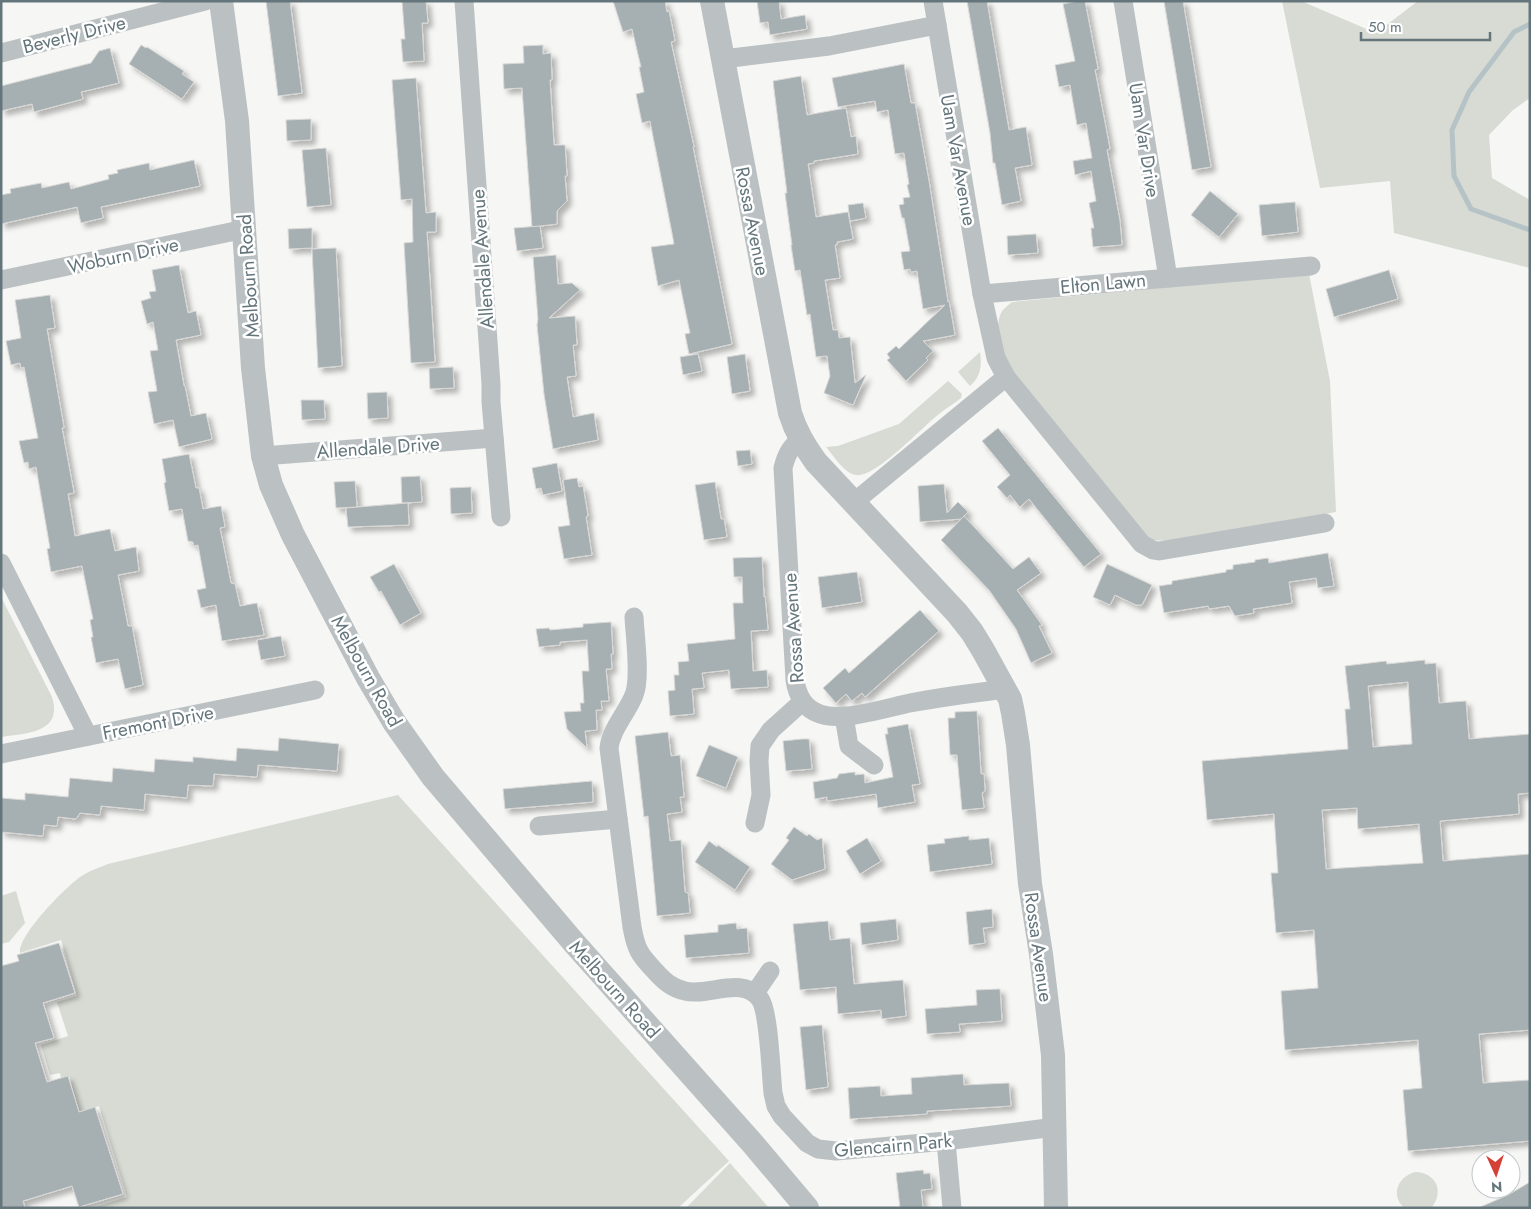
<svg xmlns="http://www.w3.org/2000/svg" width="1531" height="1209" font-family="Jost,sans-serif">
<defs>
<filter id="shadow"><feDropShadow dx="4.5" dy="4.5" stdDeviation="2.5" flood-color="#0004"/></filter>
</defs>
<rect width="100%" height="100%" fill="#f6f6f4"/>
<g fill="#d7dbd3">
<path d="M1282 1H1301L1376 33 1418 1H1530V98L1513 110 1489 135 1492 178 1530 200V268L1394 233 1390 181 1320 188Z"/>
<path d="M1309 274 1330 381 1336 512 1168 541 1151 540 1136 527 1015 378C1007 362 992 331 1001 313 1003 309 1008 305 1012 302Z"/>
<path d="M980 352C982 366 981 376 970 386L958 372Z"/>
<path d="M948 381 962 394 961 398C954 404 946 408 939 414 922 427 876 478 856 475 845 474 833 455 826 447L838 446 899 424Z"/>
<path d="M1 597 52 697C63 733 27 733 1 737Z"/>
<path d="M398 795 729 1161 678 1208H93L127 1197 99 1106 79 1113 69 1076 61 1078 60 1073 50 1075 41 1045 68 1036 57 1002 77 996 61 940 20 953C18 935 65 888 80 877 89 871 98 868 108 864Z"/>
<path d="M16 891 25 923 9 942 1 944V896Z"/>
<path d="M730 1163 769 1208H686Z"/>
<path d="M1415 1172C1436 1172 1445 1192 1431 1208H1404C1390 1194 1398 1177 1415 1172Z"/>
</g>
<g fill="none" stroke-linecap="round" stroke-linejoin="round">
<path stroke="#b6c3c6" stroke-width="5" d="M1530 24 1514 32 1469 92 1452 130 1454 176 1471 209 1530 230"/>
</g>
<g fill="#a6afb2" stroke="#d8d8d6" fill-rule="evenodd" filter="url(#shadow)">
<path d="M266 1H290L302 93 278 96Z"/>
<path d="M402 1H426L428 23H422L424 61 403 62 401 39H405Z"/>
<path d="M613 1H665L667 12 669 11 675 41 671 42 694 147H693L732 344 689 354 685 334 690 333 679 280 658 286 651 247 674 244 672 233 650 121 642 123 636 94 644 92 639 67H641L632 29 623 32Z"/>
<path d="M757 1H779L781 19 805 15 807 29 770 35 768 22 760 23Z"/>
<path d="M967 1H987L1009 130 1026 127 1032 165 1015 168 1021 201 1002 205 995 163H993L990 133Z"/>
<path d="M1078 1H1085L1098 69 1095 70 1110 149 1107 150 1120 221 1122 245 1093 247 1091 228H1094L1089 203 1096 201 1091 171 1075 175 1073 161 1092 158 1086 123 1077 125 1070 85 1059 87 1055 65 1075 61 1063 4Z"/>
<path d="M1164 1H1183L1211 167 1192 170Z"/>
<path d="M141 45 146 48 147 47 184 71 182 74 194 82 182 99 129 64Z"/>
<path d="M543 45V54L551 53 552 80H550L554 145H565L567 176H565L567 201 557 211V224L532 227 522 88 504 89 503 64 524 63 523 46Z"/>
<path d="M110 48 119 83 81 92 83 99 34 112 32 104 1 111V86L91 63 99 51Z"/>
<path d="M904 64 911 103H915L929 181 948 302 949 301 955 335 923 341 933 351 926 358 928 360 906 381 887 360 890 358 887 354 896 346 899 349 945 305 923 309 917 271 911 272 910 269 904 270 901 252 910 251 904 218H902L899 205 904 204 903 198 910 197 907 185 909 184 904 153 895 154 888 110 877 112 875 101 838 107 832 78Z"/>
<path d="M801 76 807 115 846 108 851 137 856 136 858 154 814 161V163L808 164 816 217 848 212 853 239 837 242V245H835L840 278 825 280 833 330H838L839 338 850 337 855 383 866 375 853 405 824 393 830 376 827 356 816 357 810 314 807 315 800 270 795 271 791 245H792L785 193H787L773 81Z"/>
<path d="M416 78 426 213 436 212V232H427L435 362 411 363 404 243 413 242 412 199 401 200 392 80Z"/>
<path d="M311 119V140L287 141 286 120Z"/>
<path d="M326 148 331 205 307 207 302 150Z"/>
<path d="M194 160 200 186 101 207 103 218 81 223 77 207 1 224V195L11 193 10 189 41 183 42 188 69 182 71 189 109 179 108 175 118 173 117 170 149 163 150 170Z"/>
<path d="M1210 191 1238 214 1219 237 1191 215Z"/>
<path d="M1295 202 1298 232 1262 236 1259 205Z"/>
<path d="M863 203 866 218 850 221 848 205Z"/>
<path d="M540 226 543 248 517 251 514 228Z"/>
<path d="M312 228V248L289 249 288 229Z"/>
<path d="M1036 234 1038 253 1008 255 1007 236Z"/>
<path d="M336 248 342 366 318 368 312 249Z"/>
<path d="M556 255 558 284 572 283 580 290 549 318 575 316 577 345H573L576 376 567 377 573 417 594 413 598 440 553 449 544 394 537 325 538 319 533 257Z"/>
<path d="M179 265 188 313 196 311 201 335 176 340 184 386H185L191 416 206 413 212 439 179 447 173 420 154 424 148 392 157 391 150 351 158 350 153 322 147 324 141 301 151 298 149 292 156 291 152 270Z"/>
<path d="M1389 270 1398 299 1334 317 1326 289Z"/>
<path d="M50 295 55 328 47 329 63 422 64 428H62L74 493 68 494 75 536 110 529 115 551 136 547 139 571 118 575 128 626H132L143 685 125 689 118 659 96 663 91 637H93L90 620 93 619 82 566 51 572 47 549 50 548 36 467 29 469 28 462 24 463 19 441 38 438 24 367 21 368 20 363 11 365 6 341 21 338 15 300Z"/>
<path d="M698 354 702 371 683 375 680 357Z"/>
<path d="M745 354 750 391 732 394 727 357Z"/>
<path d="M453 367 454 388 430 389 429 368Z"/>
<path d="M387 392 388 418 368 419 367 393Z"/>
<path d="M301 400H324L325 419 302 420Z"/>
<path d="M998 428 1101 554 1084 567 1029 499 1020 507 1010 495 1007 498 997 487 1010 475 982 441Z"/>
<path d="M750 450 752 464 738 466 736 451Z"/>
<path d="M189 454 196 488H199L203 509 221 506 225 527 220 528 231 583 235 584 240 606 257 603 264 635 222 641 216 605 201 608 197 590 206 588 198 545 194 546 193 542 188 541 182 509 169 511 164 483 166 482 162 459Z"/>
<path d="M557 463 562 491 543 495 541 488 536 489 532 468Z"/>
<path d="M420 476 422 502 402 503 401 477Z"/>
<path d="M577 478 579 487 583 486 588 516 586 517 592 555 564 559 558 527 570 525 563 480Z"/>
<path d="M355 481 357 507 336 508 334 482Z"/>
<path d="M715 482 721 519H724L727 537 704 540 695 485Z"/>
<path d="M944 484 947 513 958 502 968 512 961 519 920 522 918 486Z"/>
<path d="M471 487 472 513 451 514 450 488Z"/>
<path d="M408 503 409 525 348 527 346 508Z"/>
<path d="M964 516 1013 569 1029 557 1041 573 1017 590 1042 625 1039 626 1052 653 1031 663 1016 629 989 590 941 540Z"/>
<path d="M1328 553 1334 586 1318 588 1316 578 1289 582 1292 603 1253 609 1254 613 1235 616 1229 606 1209 609 1208 606 1164 613 1159 586 1172 584V581L1226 572V570L1233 569V565L1255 562V560L1268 558 1269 563Z"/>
<path d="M762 557 764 597 765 596 768 630 751 631 753 671 767 670 768 687 731 689 729 670 702 673 704 688 692 689 694 714 670 716 668 691 675 690 674 675H679L678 662 689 661 687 644 735 639 733 603H743L742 577H734L733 558Z"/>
<path d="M394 564 421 613 400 625 381 591 379 592 370 577Z"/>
<path d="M1107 564 1152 585 1142 605H1136L1115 595 1110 605 1093 597Z"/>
<path d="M857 572 862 602 822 608 818 577Z"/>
<path d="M920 610 939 631 865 697 862 693 852 701 846 694 836 703 823 688 845 668 849 673Z"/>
<path d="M611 622 613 654H611L612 669H606L609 701H601L602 710H596L597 730 585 731 587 748 567 729 564 712 581 711 580 703H584L582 671H589L587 640 560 642V645L539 647 536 629 549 628 550 630 583 627V624Z"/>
<path d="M281 636 285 656 261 660 257 640Z"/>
<path d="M1425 660V664L1436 663 1439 703 1466 701 1469 739 1530 734V793L1518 794 1519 814 1440 821 1443 861 1530 854V1030L1479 1034 1483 1083 1530 1080V1141L1408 1151 1403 1090 1422 1088 1418 1040 1285 1050 1281 991 1318 988 1314 930 1276 933 1271 873H1278L1274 814 1207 820 1202 761 1348 749 1345 709H1350L1345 666 1386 661 1387 664ZM1408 682 1412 744 1373 747 1368 686ZM1357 808 1358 829 1419 824 1423 863 1326 869 1322 810Z"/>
<path d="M977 711 981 774H984L985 791 982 793 984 808 962 810 957 755H950L948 718H955V712Z"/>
<path d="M908 724 920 784 912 785 915 802 878 808 876 794 827 801V797L815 799 813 782 837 778 839 774 855 772V775L864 774 865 783 893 777 885 734H888L887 728Z"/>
<path d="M668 732 671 756 680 755 684 797H680L682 812 667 814 670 841 681 840 685 892 688 893 690 913 657 916 648 816 644 817 635 736Z"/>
<path d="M279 738 339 744 337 771 258 765 257 777 214 774 213 786 188 785 187 798 145 794 144 810 101 806 100 815 80 813 76 819 58 817 57 826 44 825 43 836 1 832V798L25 800V793L68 797 70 778 112 782 113 768 154 772 155 759 193 762V757L236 761 237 748 278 751Z"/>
<path d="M802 739H809L812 769 786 771 783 741Z"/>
<path d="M709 745 738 757 726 788 696 776Z"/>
<path d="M592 781 593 802 505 809 503 789Z"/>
<path d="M794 827 807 836 809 834 817 840 822 838 825 869 792 880 771 864 789 840 786 838Z"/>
<path d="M969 836V840L989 838 992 864 930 872 927 845 945 843 944 839Z"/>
<path d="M867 838 881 861 860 874 846 851Z"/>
<path d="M709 841 717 847 718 845 750 867 735 890 695 862Z"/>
<path d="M992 909 993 927 983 928 985 943 969 945 966 912Z"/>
<path d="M896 919 898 940 862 945 860 923Z"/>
<path d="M828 921 830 940 850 938 854 984 903 980 906 1016 882 1019 881 1010 838 1014 836 987 800 990 793 924Z"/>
<path d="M736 923 737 929 747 928 749 953 686 958 684 935 718 932V925Z"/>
<path d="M59 943 75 993 43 1003 54 1038 35 1043 47 1082 68 1076 79 1112 95 1107 123 1194 79 1207 72 1186 23 1201 25 1208H1V966L19 961 17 955Z"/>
<path d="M1000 989 1002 1021 959 1024 960 1032 927 1034 925 1009 977 1005 976 990Z"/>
<path d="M822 1025 828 1087 806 1090 800 1027Z"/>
<path d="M963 1074 964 1085 1009 1083 1011 1106 927 1111V1114L850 1119 848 1088 880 1086 881 1096 912 1094 911 1078Z"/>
<path d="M923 1170 924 1174 930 1173 932 1189 921 1190 923 1208H900L896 1173Z"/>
<path d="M1530 1182V1208H1478L1508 1195Z"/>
</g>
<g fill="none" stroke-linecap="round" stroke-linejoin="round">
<g stroke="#bbc1c3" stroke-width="19">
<path d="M464 1 491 384V402L501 517"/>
<path d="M933 1 982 294"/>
<path d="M1123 1 1168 278"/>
<path d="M1 53 205 1"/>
<path d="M723 59 829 46 937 25"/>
<path d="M1311 266 982 294 996 358 1006 377 1142 544 1153 550 1159 551 1325 523"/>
<path d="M1 280 245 229"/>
<path d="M800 440C790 447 786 456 783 468L795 680C797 695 805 709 820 714 843 722 886 708 910 703 942 697 973 693 1005 689"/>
<path d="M263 456 494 438"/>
<path d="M853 503 1006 377"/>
<path d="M1 563 88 736"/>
<path d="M634 617C635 637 641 679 634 695 627 713 611 729 609 748L632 927C636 949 639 954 654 970 663 980 671 988 685 991 708 997 743 975 760 999 769 1011 771 1075 773 1093L776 1106 782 1116 807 1143 818 1149 836 1151 946 1141 1055 1127"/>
<path d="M844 716 849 746 874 765"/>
<path d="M1 754 315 690"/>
<path d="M755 823 761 795 759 761 760 746 771 730 802 702"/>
<path d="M539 826 618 819"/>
<path d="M755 993 770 971"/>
<path d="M946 1141 952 1208"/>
</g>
<g stroke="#bbc1c3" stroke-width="24">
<path d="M221 1 237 121 253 368 263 456 271 485 293 535 368 678 394 722 433 777 575 944 753 1144 807 1208"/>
<path d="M712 1 790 413C796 432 804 445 816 462L957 613 972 632 983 650 1010 699 1013 713 1018 745 1030 884 1041 954 1053 1055 1056 1208"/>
</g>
</g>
<g text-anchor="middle" stroke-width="5" stroke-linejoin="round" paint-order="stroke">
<g font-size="19" fill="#64767c" stroke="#fff">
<text transform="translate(74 34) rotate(-14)" y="7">Beverly Drive</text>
<text transform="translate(1145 140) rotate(81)" y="7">Uam Var Drive</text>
<text transform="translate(959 160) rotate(80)" y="7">Uam Var Avenue</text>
<text transform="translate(753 221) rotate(79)" y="7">Rossa Avenue</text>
<text transform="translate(123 255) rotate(-12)" y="7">Woburn Drive</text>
<text transform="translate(482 259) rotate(-94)" y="7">Allendale Avenue</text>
<text transform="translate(248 276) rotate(-94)" y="7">Melbourn Road</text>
<text transform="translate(1103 283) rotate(-5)" y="7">Elton Lawn</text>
<text transform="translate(378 447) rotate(-4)" y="7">Allendale Drive</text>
<text transform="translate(793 628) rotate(-94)" y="7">Rossa Avenue</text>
<text transform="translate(367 671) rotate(61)" y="7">Melbourn Road</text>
<text transform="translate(158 722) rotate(-11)" y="7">Fremont Drive</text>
<text transform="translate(1039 947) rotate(82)" y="7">Rossa Avenue</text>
<text transform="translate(615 989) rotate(48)" y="7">Melbourn Road</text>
<text transform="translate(893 1145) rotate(-5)" y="7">Glencairn Park</text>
</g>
</g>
<rect width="1531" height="1209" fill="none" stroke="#64767c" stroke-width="5"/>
<g transform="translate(1496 1174) rotate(177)"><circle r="24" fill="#ffffff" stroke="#c1c8cb"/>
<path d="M0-4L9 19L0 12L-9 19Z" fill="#d54135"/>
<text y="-8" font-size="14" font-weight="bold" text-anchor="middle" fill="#64767c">N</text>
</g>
<path d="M1361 32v8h129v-8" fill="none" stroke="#64767c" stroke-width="2.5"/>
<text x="1368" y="32" font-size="15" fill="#64767c" stroke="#ffffff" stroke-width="4" paint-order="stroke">50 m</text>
</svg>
